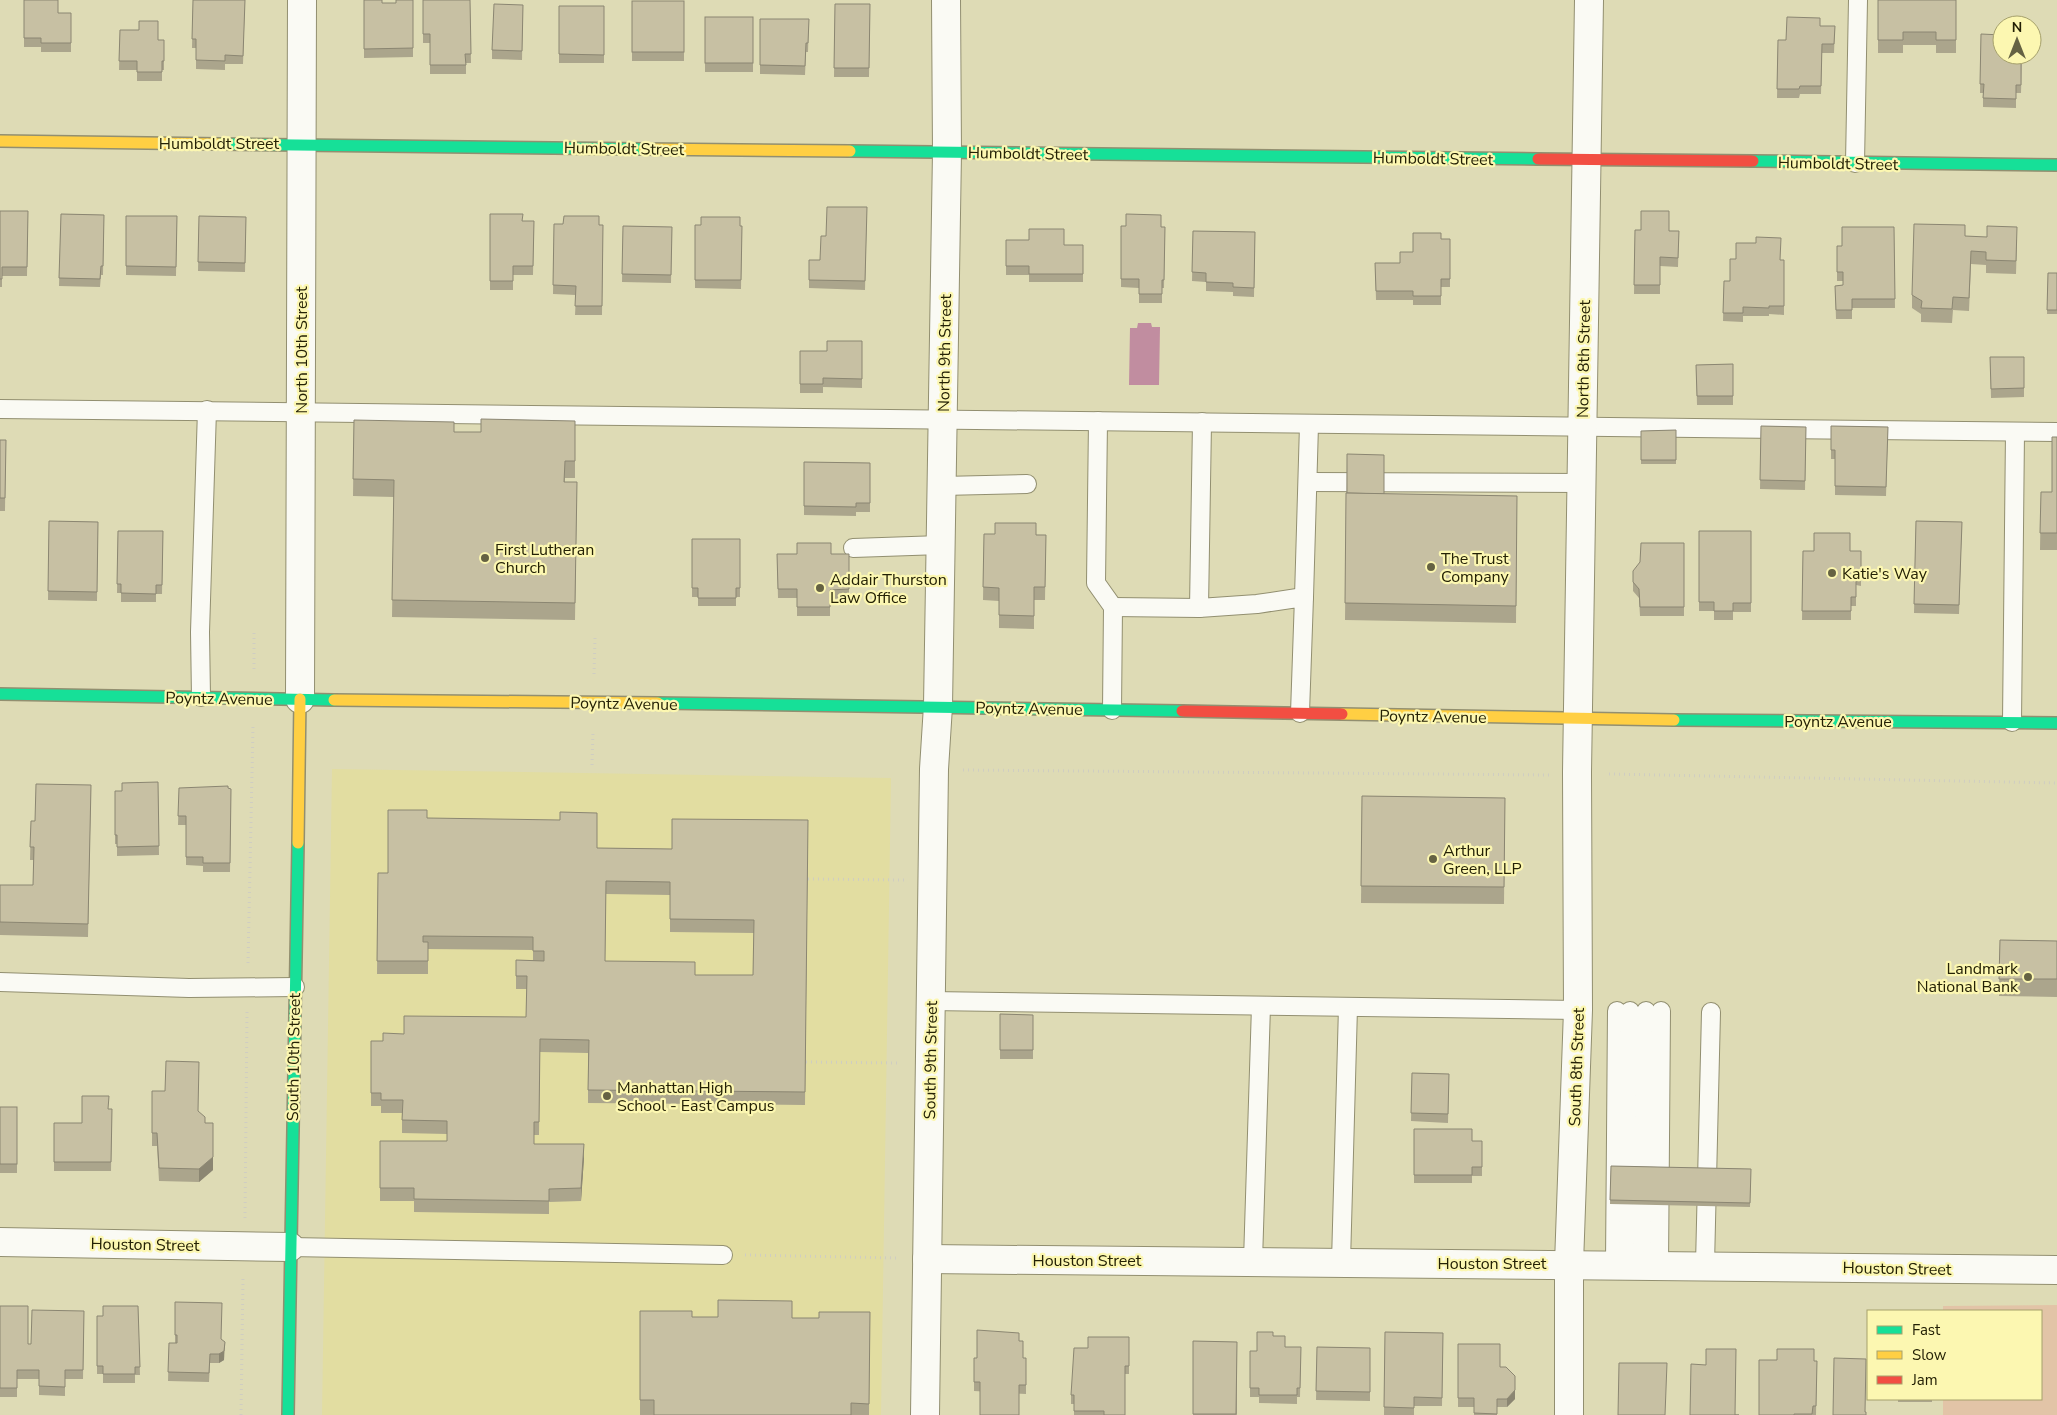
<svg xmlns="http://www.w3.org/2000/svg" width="2057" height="1415" font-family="'Nunito Sans',sans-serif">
<rect width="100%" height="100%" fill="#dedbb5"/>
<path fill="#e2dda1" d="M332 769 891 778 881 1415H322Z"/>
<path fill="#e2c4a7" d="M2057 1305V1415H1943V1399H2041V1311H1943V1306Z"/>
<path fill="#c18da0" d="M1138 323H1151L1152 327H1160L1159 385H1129L1130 328H1137Z"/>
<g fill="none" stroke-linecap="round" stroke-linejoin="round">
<g stroke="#928f70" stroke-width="20">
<g id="lane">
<path d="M1855 163 1858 0"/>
<path d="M0 409 2057 432"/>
<path d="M1098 421 1096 583 1113 607 1112 710"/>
<path d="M1308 482 1582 483"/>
<path d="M942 486 1027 484"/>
<path d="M853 548 941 545"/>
<path d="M1304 597 1309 425"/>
<path d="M1113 607 1199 608 1257 604 1304 597 1300 713"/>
<path d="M1199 608 1202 422"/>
<path d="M201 697 200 632 207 410"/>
<path d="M2012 722 2015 432"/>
<path d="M0 982 189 988 295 987"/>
<path d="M930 1001 1578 1010"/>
<path d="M290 1247 723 1255"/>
<path d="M1253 1261 1261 1006"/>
<path d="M1341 1262 1348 1007"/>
<path d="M1615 1264 1617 1011"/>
<path d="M1628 1265 1630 1011"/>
<path d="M1642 1265 1646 1011"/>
<path d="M1659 1265 1661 1011"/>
<path d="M1705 1265 1711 1012"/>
</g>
</g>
<g stroke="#928f70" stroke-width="30">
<g id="street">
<path d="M300 699 302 0"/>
<path d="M0 1242 290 1247"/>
<path d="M927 1259 2057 1270"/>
<path d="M925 1415 934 769 938 706 947 152 946 0"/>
<path d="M1569 1415V1264L1578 1010 1577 772 1589 0"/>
</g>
</g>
<g stroke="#928f70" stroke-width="14">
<g id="fast">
<path d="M220 144 644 149"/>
<path d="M850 151 1538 159"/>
<path d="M1753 161 2057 165"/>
<path d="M0 694 334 700"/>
<path d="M658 703 1182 711"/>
<path d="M1674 720 2057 723"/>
<path d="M288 1415 298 843"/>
</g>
</g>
<g stroke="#928f70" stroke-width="14">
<g id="slow">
<path d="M0 141 220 144"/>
<path d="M644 149 850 151"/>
<path d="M334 700 658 703"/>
<path d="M1342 714 1674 720"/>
<path d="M298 843 300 699"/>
</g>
</g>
<g stroke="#928f70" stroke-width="14">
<g id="jam">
<path d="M1538 159 1753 161"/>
<path d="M1182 711 1342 714"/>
</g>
</g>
<g stroke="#cfcdc2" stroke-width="3" stroke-dasharray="1 4" stroke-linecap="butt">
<path d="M254 633V670"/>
<path d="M594 674 595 637"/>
<path d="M592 765 593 731"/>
<path d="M963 770 1549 775"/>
<path d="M1609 774 2057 783"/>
<path d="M808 879 904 880"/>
<path d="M248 963 253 726"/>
<path d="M806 1062 900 1063"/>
<path d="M245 1218 247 1011"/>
<path d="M745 1255 899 1258"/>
<path d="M241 1415 243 1276"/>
</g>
<use href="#lane" stroke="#fafaf4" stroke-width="18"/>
<use href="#street" stroke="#fafaf4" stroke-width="28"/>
<use href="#fast" stroke="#16e098" stroke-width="11"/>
<use href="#slow" stroke="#ffcf43" stroke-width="11"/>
<use href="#jam" stroke="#f24e42" stroke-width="11"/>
</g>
<g fill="#aba58c" fill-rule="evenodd">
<path d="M24 0 58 13H71V52H41V47H24Z"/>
<path d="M193 0H245L243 64H225V70L196 69V48H192Z"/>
<path d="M364 0 382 3H396L413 0V57L364 58Z"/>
<path d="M423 0H470L471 63H466V74H430V43H423Z"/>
<path d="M1878 0H1956V53H1936V45H1903V53H1878Z"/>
<rect x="632" y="1" width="52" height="60"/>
<path d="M835 4H870L869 77H834Z"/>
<path d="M523 5 522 60 492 59V50Z"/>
<rect x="559" y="6" width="45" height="57"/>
<rect x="705" y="17" width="48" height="55"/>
<path d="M760 19H809L808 52H806L805 75 760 74Z"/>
<path d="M1820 26H1835L1834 53H1822L1821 94H1800L1799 98H1777L1778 40H1786Z"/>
<path d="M120 30 158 40H164V70H162V81H137V70H119Z"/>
<path d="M1981 34 2022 55 2021 93H2016V108L1983 107V93H1980Z"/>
<path d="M867 207 865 290 809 288V260H820L826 236Z"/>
<path d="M0 211H28L27 276H2V287H0Z"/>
<path d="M61 214 104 215 103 275H101L100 287 59 286Z"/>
<path d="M490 214 523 221H534L533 275H513V290H490Z"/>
<path d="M126 216H177L176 276 126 275Z"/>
<path d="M199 216 246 217 245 272 198 271Z"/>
<path d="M554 224 603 225 602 315H575L576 295 553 294Z"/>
<path d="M695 225 742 226 741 289 695 288Z"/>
<path d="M623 226 672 227 671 283 622 282Z"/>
<path d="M1121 226 1165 227 1164 288H1162V303H1139V288L1121 287Z"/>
<path d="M1894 227 1895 308H1852V319H1836L1835 286 1843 285V281H1837V246H1842Z"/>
<path d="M1635 230 1679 231 1678 267 1660 266V294H1634Z"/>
<path d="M1193 231 1255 232 1254 297 1233 296V292L1206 291V282L1192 281Z"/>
<path d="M1965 236 2017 240 2016 274 1986 273V265L1971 264 1969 311 1953 310 1952 323 1921 322V314L1912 308V295Z"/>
<path d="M1441 239H1450V287H1441V305H1413V300H1376L1375 263H1400L1413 252Z"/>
<path d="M1006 240H1029L1064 245H1083V282H1029V275H1006Z"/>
<path d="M1781 260H1784V315L1769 314V316H1743V322L1723 321 1724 281H1730Z"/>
<path d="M2048 273H2057V314H2047Z"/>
<path d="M862 341V388L823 387V393H800V351H827Z"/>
<path d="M1990 357H2024V397L1991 398Z"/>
<path d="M1733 364V405H1697L1696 365Z"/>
<path d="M354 420 454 432H481L575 421V478H565V482H577L575 620 392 617 394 497 353 496Z"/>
<path d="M1761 426 1806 427 1805 490 1760 489Z"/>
<path d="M1831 426 1888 427 1886 496 1835 495V459H1831Z"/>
<path d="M1676 430V464H1641V431Z"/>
<path d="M2057 437V550H2040L2041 492H2052Z"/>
<path d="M0 440H6L5 511H0Z"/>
<path d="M1347 454 1384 494 1517 496 1516 623 1345 620Z"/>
<path d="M804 462 870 463V512H856V516L804 515Z"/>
<path d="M49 521 98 522 97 601 48 600Z"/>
<path d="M1916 521 1962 522 1959 614 1914 613Z"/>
<path d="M118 531H163L162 594H156V602H121V593H117Z"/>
<path d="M1699 531H1751V612H1733V620H1714V611H1699Z"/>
<path d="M984 534 1046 535 1045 600H1034V629L999 628V601L983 600Z"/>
<path d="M692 539H740V597H736V606H698V597H692Z"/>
<path d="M1684 543V616H1640L1639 598 1633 591V571Z"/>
<path d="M1803 551H1861V586L1856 585V606H1851V620H1802Z"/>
<path d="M777 554H849V598L830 599V616H797V598H778Z"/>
<path d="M158 782 159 855 117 856V844H115V791H122Z"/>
<path d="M91 785 88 937 0 935V885H33L34 860H30L31 821H35Z"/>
<path d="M179 788 231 789 230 872H203V866L186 865V825H178Z"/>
<path d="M1362 796 1505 798 1504 904 1361 903Z"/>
<path d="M427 818 597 848 672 849 808 820 805 1105 588 1103V1053L540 1052 539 1135H534V1144L584 1158 581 1201 549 1202V1214L414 1212V1201H380V1141H447V1134L402 1133V1113H381V1106H371V1041H383L404 1034 526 1017 527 989H516V960H533V950L428 949V974H377L378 873H388ZM606 894 670 895V932L754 933 753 975H695L605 961Z"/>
<path d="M2000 940 2057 941V997L1999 996Z"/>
<path d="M1000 1014 1033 1015V1059H1000Z"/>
<path d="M1412 1073 1449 1074 1448 1123 1411 1121Z"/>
<path d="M152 1091 198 1112 205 1123 213 1170 199 1182 159 1181 157 1146H152Z"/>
<rect x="0" y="1107" width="17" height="66"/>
<path d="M108 1109H112L111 1171H54V1123H82Z"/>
<path d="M1414 1129 1472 1141H1482V1176H1472V1183H1414Z"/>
<path d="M1611 1166 1751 1169 1750 1207 1610 1204Z"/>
<path d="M175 1302 221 1339 224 1360 219 1363H210L209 1382 168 1381 169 1343H175Z"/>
<path d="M0 1306 28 1344H31L84 1311 83 1379H65V1396L39 1395V1379H17V1397H0Z"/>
<path d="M138 1306 140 1375H135V1383H103V1374H97V1316H103Z"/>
<path d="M640 1311 692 1317 792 1318H819L870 1312 869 1415H640Z"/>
<path d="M1385 1332 1443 1333 1442 1406H1414V1415H1384Z"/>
<path d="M1273 1336 1285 1347H1301L1300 1397H1297V1404L1259 1403V1397H1250V1351H1257Z"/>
<path d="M1129 1337V1374H1125V1415H1074V1404H1071V1395L1088 1348Z"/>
<path d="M1019 1341 1023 1358H1026V1394L974 1391V1358H977Z"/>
<path d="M1193 1341 1237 1342V1415H1193Z"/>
<path d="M1458 1344 1500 1367 1515 1399 1507 1407H1497V1415H1474V1407H1458Z"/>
<path d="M1317 1347 1370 1348V1401L1316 1400Z"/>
<path d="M1814 1361H1817L1816 1415H1759Z"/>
<rect x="1898" y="1399" width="34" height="3"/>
</g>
<g fill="#8b8672">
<path d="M584 1144V1158L581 1201V1188Z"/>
<path d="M213 1157V1170L199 1182V1169Z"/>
<path d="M225 1342 224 1360 219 1363V1354Z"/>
<path d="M1515 1390V1399L1507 1407V1399Z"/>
</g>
<g fill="#c7c0a3" stroke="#8b8672" fill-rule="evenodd">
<path d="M24 0H58V13H71V43H41V38H24Z"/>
<path d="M193 0H245L243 56 225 55V61L196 60V39H192Z"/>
<path d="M364 0H382V3H396V0H413V48L364 49Z"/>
<path d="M423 0H470L471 54H465L466 65H430V34H423Z"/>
<path d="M1878 0H1956V40H1936V32H1903V40H1878Z"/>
<rect x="632" y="1" width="52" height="51"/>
<path d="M494 4 523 5 522 51 492 50Z"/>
<path d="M835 4H870L869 68H834Z"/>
<path d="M559 6H604V55L559 54Z"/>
<rect x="705" y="17" width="48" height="46"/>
<path d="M1787 17 1820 18V26H1835L1834 44H1822L1821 86H1800L1799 89H1777L1778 40H1786Z"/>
<path d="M760 19H809L808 43H806L805 66 760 65Z"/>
<path d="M139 21H158V40H164V61H162V72H137V61H119L120 30H139Z"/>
<path d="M1981 34 2002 35V55H2021V85H2016V99L1983 98 1984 84H1980Z"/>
<path d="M827 207H867L865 281 809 280V260H820L821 236H826Z"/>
<path d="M0 211H28L27 267H2V279H0Z"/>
<path d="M1641 211H1669V231H1679L1678 258 1660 257V285H1634L1635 230H1641Z"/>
<path d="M61 214 104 215 103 266H101L100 279 59 278Z"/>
<path d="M490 214H523L522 221H534L533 266H513V281H490Z"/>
<path d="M1126 214 1161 215V227H1165L1164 280H1162V294H1139V279H1121V226H1126Z"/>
<path d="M126 216H177L176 267 126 266Z"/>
<path d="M199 216 246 217 245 263 198 262Z"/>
<path d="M564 216H599V225H603L602 306H575L576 286 553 285 554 224H563Z"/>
<path d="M701 217H740V226H742L741 280H695V225H701Z"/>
<path d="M1914 224 1965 225V236L1987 237V226L2017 227 2016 261 1986 260V252L1971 251 1969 298 1953 297 1952 309 1921 308 1922 301 1912 295Z"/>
<path d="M623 226 672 227 671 275 622 274Z"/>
<path d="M1842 227H1894L1895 299H1852V310H1836L1835 286 1843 285V272H1837V246H1842Z"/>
<path d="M1029 229H1064V245H1083V274H1029V266H1006V240H1029Z"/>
<path d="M1193 231 1255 232 1254 288 1233 287V283L1206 282V273L1192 272Z"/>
<path d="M1413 233H1441V239H1450V279H1441V296H1413V291H1376L1375 263H1400V252H1413Z"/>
<path d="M1756 237 1781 238 1780 260H1784V306H1769V308L1743 307V313H1723L1724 281H1730V259H1736V243H1756Z"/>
<path d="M2048 273H2057V310H2047Z"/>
<path d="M827 341H862V379L823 378V384H800V351H827Z"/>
<path d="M1990 357H2024V388L1991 389Z"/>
<path d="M1733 364V396H1697L1696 365Z"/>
<path d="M481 419 575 421V461H565L564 482H577L575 603 392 600 394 480 353 479 354 420 454 422V432H481Z"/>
<path d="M1761 426 1806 427 1805 481 1760 480Z"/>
<path d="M1831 426 1888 427 1886 487 1835 486V450H1831Z"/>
<path d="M1676 430V460H1641V431Z"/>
<path d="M2052 437H2057V533H2040L2041 492H2052Z"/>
<path d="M0 440H6L5 498H0Z"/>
<path d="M1347 454 1384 455V494L1347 493Z"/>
<path d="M804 462 870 463V503H856V507L804 506Z"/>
<path d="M1346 493 1517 496 1516 606 1345 603Z"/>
<path d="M49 521 98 522 97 592 48 591Z"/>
<path d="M1916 521 1962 522 1959 605 1914 604Z"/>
<path d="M995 523H1036V535H1046L1045 587H1034V616L999 615V588L983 587 984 534H995Z"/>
<path d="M118 531H163L162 585H156V594L121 593V584H117Z"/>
<path d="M1699 531H1751V603H1733V611H1714V602H1699Z"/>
<path d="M1814 533H1850V551H1861V577L1856 576V597H1851V611H1802L1803 551H1814Z"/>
<path d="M692 539H740V588H736V598H698V588H692Z"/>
<path d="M797 543H831V554H849V589L830 590V607H797V589H778L777 554H797Z"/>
<path d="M1641 543H1684V607H1640L1639 589 1633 582V571L1640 562Z"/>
<path d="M158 782 159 846 117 847V835H115V791H122V783Z"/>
<path d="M36 784 91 785 88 924 0 922V885H33L34 847H30L31 821H35Z"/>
<path d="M228 786V788L231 789 230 863H203V857H186V816H178L179 788Z"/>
<path d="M1362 796 1505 798 1504 887 1361 886Z"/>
<path d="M388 810H427V818L560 820V812L597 813V848L672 849V819L808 820 805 1092 588 1090 589 1040 540 1039 539 1122H534V1144H584L581 1188 549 1189V1201L414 1199V1188H380V1141H447V1121L402 1120 403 1100H381V1093H371V1041H383V1033L404 1034V1016L526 1017 527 976H516V960L544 961V951H533V937L423 936V942H428V961H377L378 873H388ZM606 881 670 882V919L754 920 753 975H695V962L605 961Z"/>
<path d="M2000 940 2057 941V979H1999Z"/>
<path d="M1000 1014 1033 1015V1050H1000Z"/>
<path d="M166 1061 199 1062 198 1111 205 1117V1123H213V1157L199 1169 159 1168 157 1133H152V1091H165Z"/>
<path d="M1412 1073 1449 1074 1448 1114 1411 1113Z"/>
<path d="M82 1096H109L108 1109H112L111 1162H54V1123H82Z"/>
<rect x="0" y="1107" width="17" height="57"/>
<path d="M1414 1129H1472V1141H1482V1167H1472V1175H1414Z"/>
<path d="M1611 1166 1751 1169 1750 1203 1610 1200Z"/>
<path d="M718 1300 792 1301V1318H819V1312H870L869 1404 851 1403V1415H654V1400H640V1311H692V1317H718Z"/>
<path d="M175 1302 222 1303 221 1339 225 1342 224 1351 219 1354H210L209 1373 168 1372 169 1343H177V1335H175Z"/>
<path d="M0 1306H28V1344H31L32 1310 84 1311 83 1370H65V1387L39 1386V1370H17V1388H0Z"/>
<path d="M103 1306H138L140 1367H135V1374H103V1366H97V1316H103Z"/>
<path d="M977 1330 1019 1333V1341H1023V1358H1026V1385H1019V1415H980V1382H974V1358H977Z"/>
<path d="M1257 1332H1273V1336H1285V1347H1301L1300 1388H1297V1395H1259V1388H1250V1351H1257Z"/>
<path d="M1385 1332 1443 1333 1442 1398 1414 1397V1408L1384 1407Z"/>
<path d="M1088 1337H1129V1366H1125V1415H1104V1411H1074V1395H1071L1074 1348H1088Z"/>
<path d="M1193 1341 1237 1342 1236 1414H1193Z"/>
<path d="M1458 1344H1500V1367H1506L1515 1376V1390L1507 1399H1497V1414L1474 1413V1398H1458Z"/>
<path d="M1317 1347 1370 1348V1392L1316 1391Z"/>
<path d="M1706 1349H1736L1735 1415H1739H1690L1691 1364 1706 1365Z"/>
<path d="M1777 1349H1814V1361H1817L1816 1406H1813L1812 1414H1794V1415H1759V1360H1777Z"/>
<path d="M1834 1358 1866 1359 1865 1412H1866V1415H1833Z"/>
<path d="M1619 1363H1667L1665 1415H1618Z"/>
</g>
<g fill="#656243" stroke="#fcf7b1" stroke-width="2">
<circle cx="485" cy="558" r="5"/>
<circle cx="1431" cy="567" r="5"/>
<circle cx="1832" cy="573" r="5"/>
<circle cx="820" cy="588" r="5"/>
<circle cx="1433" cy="859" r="5"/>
<circle cx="2028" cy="977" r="5"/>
<circle cx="607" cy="1096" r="5"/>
</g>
<g text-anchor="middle" stroke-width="4.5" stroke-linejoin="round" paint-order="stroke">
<g font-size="16" fill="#242105" stroke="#fcf7b1">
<text x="219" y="149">Humboldt Street</text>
<text transform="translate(624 148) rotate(1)" y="6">Humboldt Street</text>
<text transform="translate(1028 153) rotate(1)" y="6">Humboldt Street</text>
<text transform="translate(1433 158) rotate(1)" y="6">Humboldt Street</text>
<text transform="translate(1838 163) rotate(1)" y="6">Humboldt Street</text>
<text transform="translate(301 350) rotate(-90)" y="6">North 10th Street</text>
<text transform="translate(944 353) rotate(-89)" y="6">North 9th Street</text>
<text transform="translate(1583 359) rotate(-89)" y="6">North 8th Street</text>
<text transform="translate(219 698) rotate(1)" y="6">Poyntz Avenue</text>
<text transform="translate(624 703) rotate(1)" y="6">Poyntz Avenue</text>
<text transform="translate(1029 708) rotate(1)" y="6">Poyntz Avenue</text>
<text transform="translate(1433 716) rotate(1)" y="6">Poyntz Avenue</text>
<text x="1838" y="727">Poyntz Avenue</text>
<text transform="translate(293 1057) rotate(-89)" y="6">South 10th Street</text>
<text transform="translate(930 1060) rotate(-89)" y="6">South 9th Street</text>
<text transform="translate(1576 1067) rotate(-88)" y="6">South 8th Street</text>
<text transform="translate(145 1244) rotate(1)" y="6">Houston Street</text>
<text x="1087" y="1266">Houston Street</text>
<text x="1492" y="1269">Houston Street</text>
<text transform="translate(1897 1268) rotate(1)" y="6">Houston Street</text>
</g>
<g font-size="16" fill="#242105" stroke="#fcf7b1" text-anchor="start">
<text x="495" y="555">First Lutheran<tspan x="495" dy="18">Church</tspan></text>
<text x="1441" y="564">The Trust<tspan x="1441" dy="18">Company</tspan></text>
<text x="1842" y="579">Katie's Way</text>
<text x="830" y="585">Addair Thurston<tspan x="830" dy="18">Law Office</tspan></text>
<text x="1443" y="856">Arthur<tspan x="1443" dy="18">Green, LLP</tspan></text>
<text x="2018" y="974" text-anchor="end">Landmark<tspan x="2018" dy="18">National Bank</tspan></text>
<text x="617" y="1093">Manhattan High<tspan x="617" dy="18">School - East Campus</tspan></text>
</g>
</g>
<rect x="1867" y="1310" width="175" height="90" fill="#fcf7b1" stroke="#a6a16c"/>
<rect x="1877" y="1326" width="25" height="8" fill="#16e098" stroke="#a6a16c"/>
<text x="1912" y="1335" font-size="15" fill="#242105">Fast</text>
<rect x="1877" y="1351" width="25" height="8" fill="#ffcf43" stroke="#a6a16c"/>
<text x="1912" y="1360" font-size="15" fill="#242105">Slow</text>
<rect x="1877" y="1376" width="25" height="8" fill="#f24e42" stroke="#a6a16c"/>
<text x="1912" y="1385" font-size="15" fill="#242105">Jam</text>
<g transform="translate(2017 40)"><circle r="24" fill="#fcf7b1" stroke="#a6a16c"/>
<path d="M0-4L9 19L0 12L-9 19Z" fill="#656243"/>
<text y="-8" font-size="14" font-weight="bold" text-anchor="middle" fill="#242105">N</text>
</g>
</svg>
